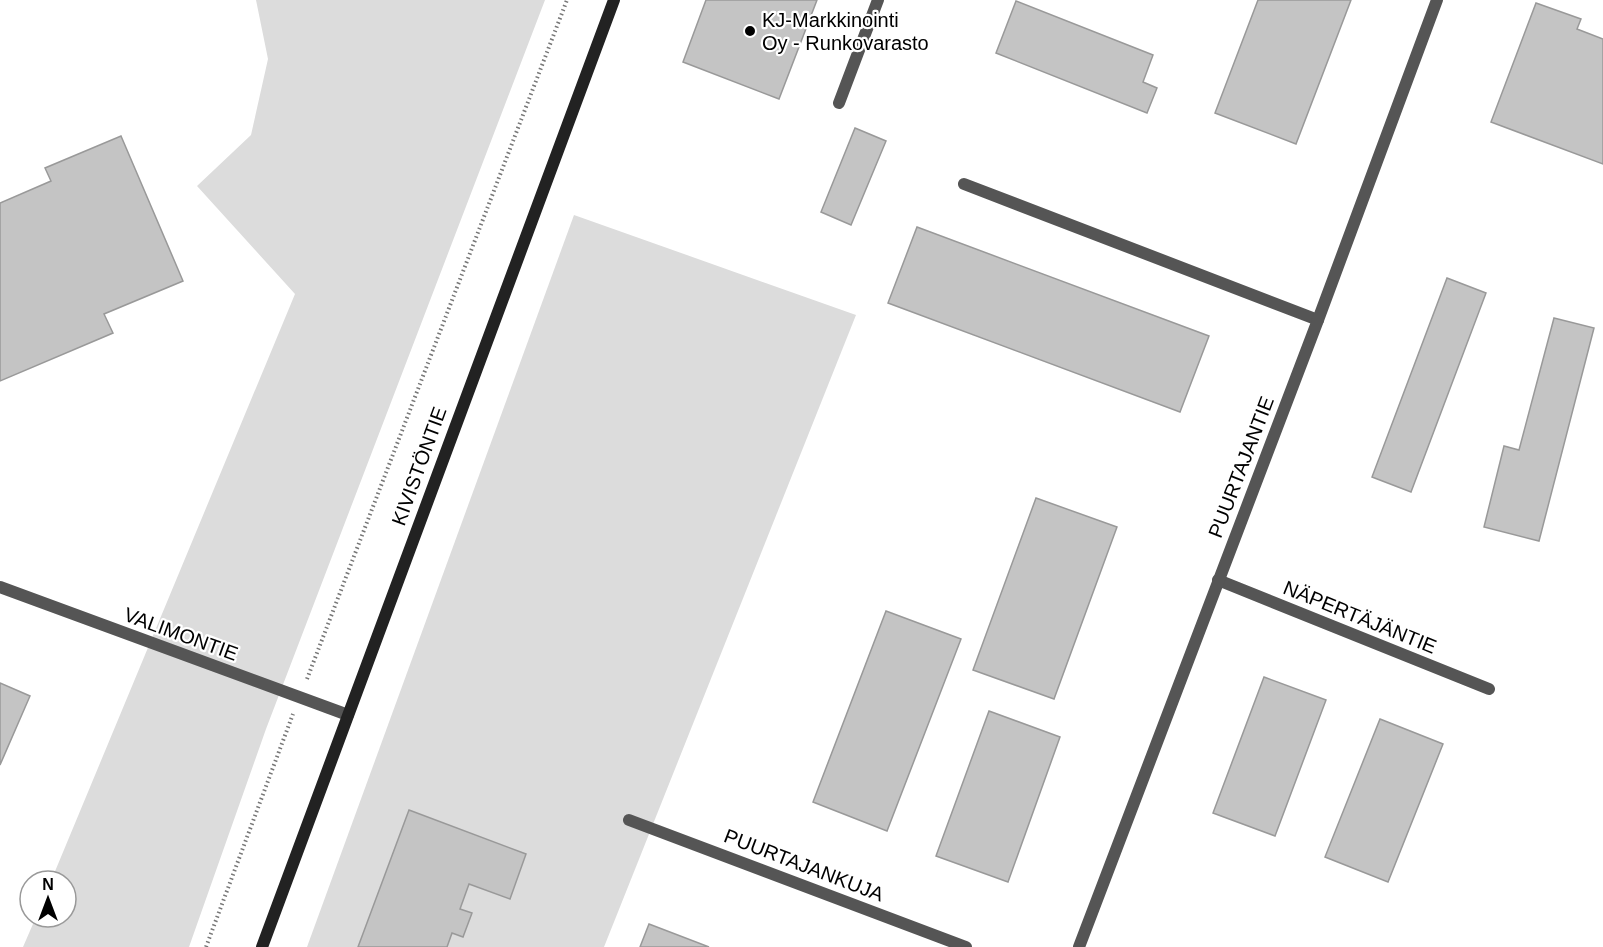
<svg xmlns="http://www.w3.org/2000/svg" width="1603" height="947" font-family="Arial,sans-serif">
<rect width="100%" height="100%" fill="#fff"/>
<g fill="#dcdcdc">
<path d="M256 0H545L266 729 189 947H23L36 917H66V881H51L295 294 197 186 251 135 268 59Z"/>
<path d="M574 215 856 315 604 947H307Z"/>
</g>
<g fill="#c4c4c4" stroke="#999" stroke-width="1.5">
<path d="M706 0H817L779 99 683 62Z"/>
<path d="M1258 0H1351L1296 144 1215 113Z"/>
<path d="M1016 1 1153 55 1143 82 1157 88 1147 113 996 53Z"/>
<path d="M1536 3 1581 19 1577 29 1603 39V164L1491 122Z"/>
<path d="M855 128 886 141 851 225 821 212Z"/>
<path d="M121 136 183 281 104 314 113 333 0 381V203L51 181 45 168Z"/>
<path d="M917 227 1209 336 1180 412 888 303Z"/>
<path d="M1447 278 1486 293 1411 492 1372 477Z"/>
<path d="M1554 318 1594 328 1539 541 1484 527 1504 446 1519 450Z"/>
<path d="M1036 498 1117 527 1054 699 973 670Z"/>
<path d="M886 611 961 639 887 831 813 802Z"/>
<path d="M1264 677 1326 700 1275 836 1213 813Z"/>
<path d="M0 683 30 696 0 765Z"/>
<path d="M989 711 1060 737 1008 882 936 856Z"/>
<path d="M1380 719 1443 744 1388 882 1325 857Z"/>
<path d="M409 810 526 854 510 899 469 884 460 909 472 913 463 937 452 933 447 947H358Z"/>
<path d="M649 924 709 947H640Z"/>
</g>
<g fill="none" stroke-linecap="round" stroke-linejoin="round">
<g stroke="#777" stroke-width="4" stroke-dasharray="1.5 3" stroke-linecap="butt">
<path d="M307 679 567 0"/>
<path d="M206 947 293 714"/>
</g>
<g stroke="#555" stroke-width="12">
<path d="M839 103 878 0"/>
<path d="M964 184 1318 320"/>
</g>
<g stroke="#555" stroke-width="12">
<path d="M1218 580 1489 689"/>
<path d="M0 587 348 715"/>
<path d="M629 820 966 947"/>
<path d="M1079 947 1318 320 1437 0"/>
</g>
<path stroke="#222" stroke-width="12" d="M262 947 614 0"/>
</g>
<circle fill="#000" stroke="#fff" stroke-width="2" cx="750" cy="31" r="6"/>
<g text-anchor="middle" stroke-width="4.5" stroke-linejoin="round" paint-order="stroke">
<g font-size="20" fill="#000" stroke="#fff" text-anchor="start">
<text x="762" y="27">KJ-Markkinointi<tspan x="762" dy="23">Oy - Runkovarasto</tspan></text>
</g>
<g font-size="20" fill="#000" stroke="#fff">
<text transform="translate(419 466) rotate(-70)" y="7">KIVISTÖNTIE</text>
<text transform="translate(1241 467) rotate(-69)" y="7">PUURTAJANTIE</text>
<text transform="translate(1360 617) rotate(22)" y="7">NÄPERTÄJÄNTIE</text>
<text transform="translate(181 634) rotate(20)" y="7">VALIMONTIE</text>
<text transform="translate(804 865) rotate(21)" y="7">PUURTAJANKUJA</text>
</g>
</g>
<g transform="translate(48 899)"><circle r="28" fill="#ffffff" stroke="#999999" stroke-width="1.5"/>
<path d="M0-4.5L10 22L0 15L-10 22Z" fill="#000000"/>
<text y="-9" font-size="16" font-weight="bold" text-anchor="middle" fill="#000000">N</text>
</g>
</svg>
